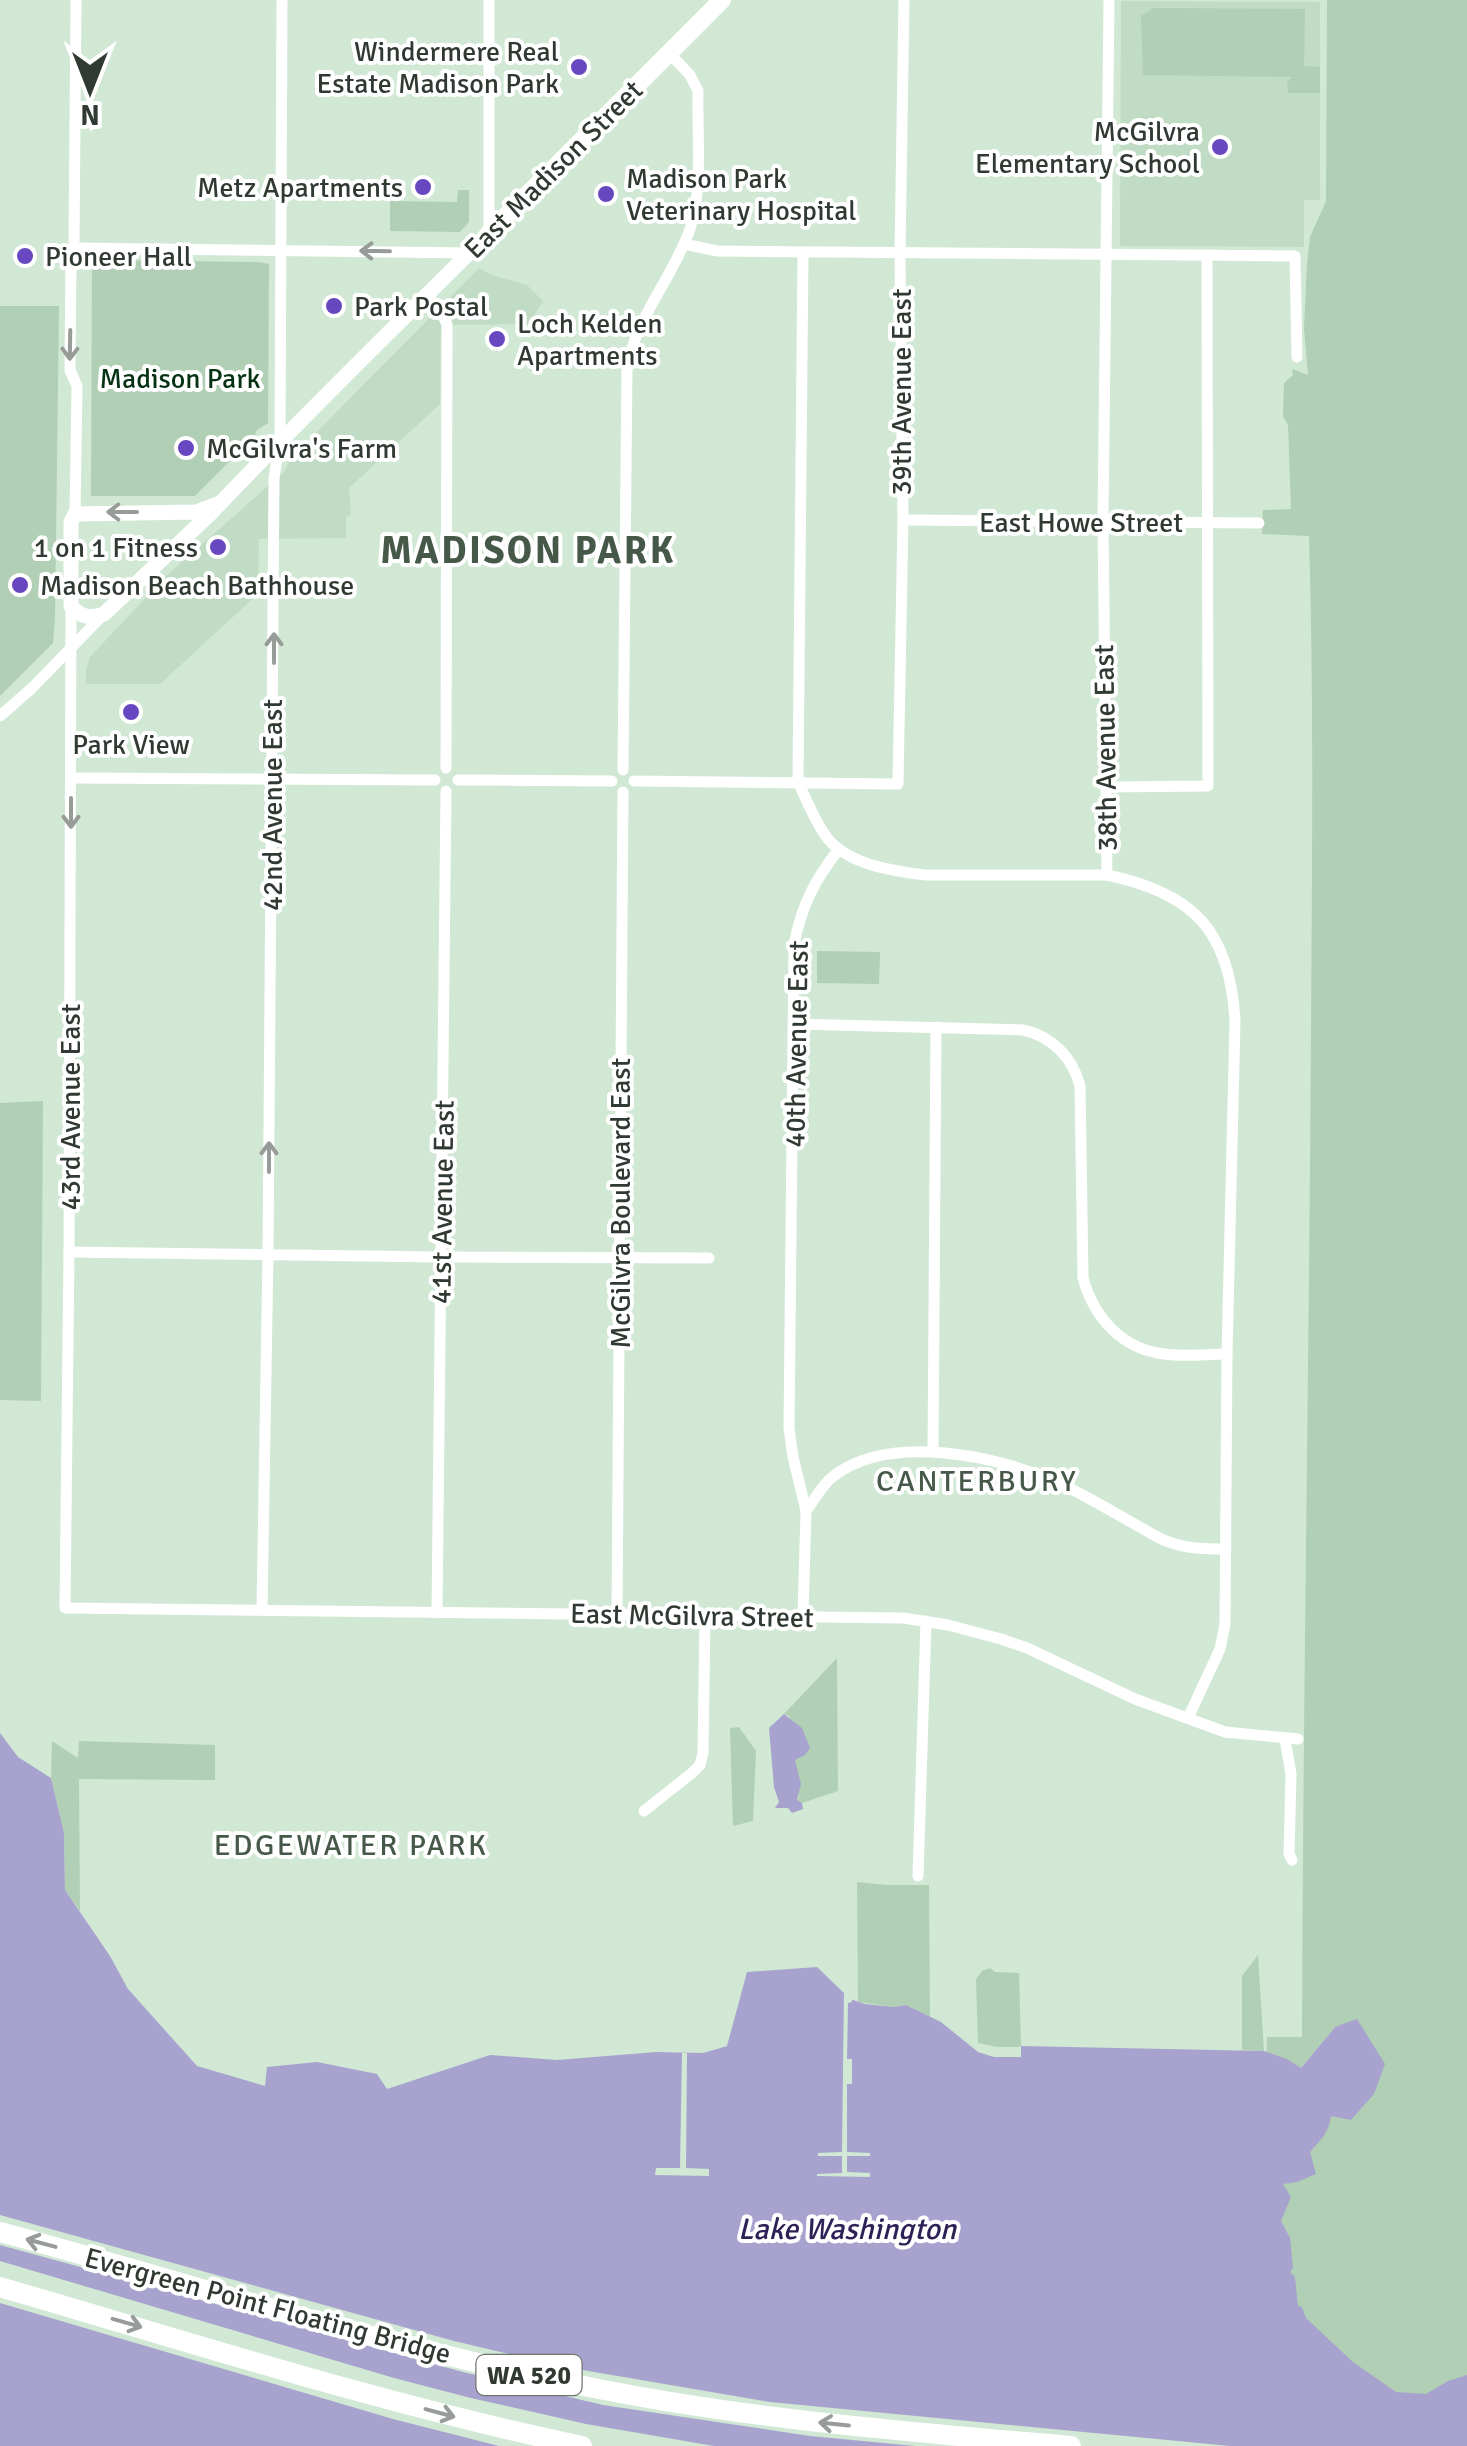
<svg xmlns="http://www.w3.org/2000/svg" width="1467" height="2446" font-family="Signika,sans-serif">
<rect width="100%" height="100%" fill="#d1e8d4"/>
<g fill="#c0dcc4">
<path d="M1121 1 1320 2V200H1304V247L1120 246Z"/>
<path d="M479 268 492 275 527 285 543 301 529 324 441 325 440 404 349 488 351 515 346 518V538L259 539 258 594 160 684H86V670L90 657 166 576 285 471 290 459Z"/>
</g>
<g fill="#b0cfb4">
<path d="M1327 0H1467V2446L921 2334 1258 2138 1335 2027 1301 2068H1266L1267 2037H1302C1303 1703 1309 1368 1311 1034 1312 868 1314 702 1309 536L1262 534 1263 510 1291 509 1288 425 1283 416 1284 383 1293 375 1292 369 1308 375 1304 329 1307 264 1310 237 1326 201Z"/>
<path d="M1153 8 1305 9 1304 66 1320 67V93H1288L1287 83 1292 77 1143 75 1141 16Z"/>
<path d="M458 190H469V222L460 232 390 231V201L457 202Z"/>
<path d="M92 260 259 262 269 264 268 423 257 430 253 438 195 496H91Z"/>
<path d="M0 306H59L55 618 53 643 0 696Z"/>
<path d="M817 951 880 952 879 984 817 983Z"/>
<path d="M43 1101 41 1401 0 1400V1103Z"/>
<path d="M837 1658 838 1791 802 1803 797 1801 799 1795 789 1716 784 1714Z"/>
<path d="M739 1727 756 1751 753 1821 733 1826 730 1728Z"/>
<path d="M52 1741 78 1758 79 1741 215 1745V1780L79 1779 80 1911 65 1890 64 1833 51 1778Z"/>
<path d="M857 1882 886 1885H929L930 2017 906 2005 894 2007 858 2002Z"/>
<path d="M1258 1955 1264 2051 1242 2050V1976Z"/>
<path d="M990 1968 995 1972 1019 1973 1021 2046 1018 2047H997L978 2043 976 1979 982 1971Z"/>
</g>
<g fill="#a8a3ce">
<path d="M784 1714 802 1728 810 1748 805 1755 795 1760 801 1784 797 1800 802 1803 803 1809 792 1813 788 1808H775L779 1802 774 1787 769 1728Z"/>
<path d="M0 1733 18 1757 51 1778 64 1833 65 1890 110 1956 128 1989 197 2066 265 2086 267 2067 317 2062 377 2074 387 2089 490 2055 557 2060 656 2052 703 2053 727 2046 747 1972 817 1967 850 1999 865 2004 894 2007 906 2005 941 2022 978 2052 994 2057H1021V2046L1264 2051 1287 2059 1301 2068 1335 2027 1357 2019 1385 2064 1374 2094 1351 2120 1331 2116C1329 2132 1321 2140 1310 2152L1316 2174 1297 2182 1283 2184 1291 2197 1281 2221 1290 2238 1293 2268 1290 2272 1295 2277 1298 2306 1302 2307 1306 2318 1353 2362 1396 2392 1426 2394 1448 2381 1467 2375V2446H0Z"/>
</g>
<g fill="#d1e8d4">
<path d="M844 1989 852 1994V2002L848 2003 847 2059H852V2084H847V2152L870 2153V2156H847V2172L870 2173V2177L817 2176V2174L842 2173V2156H818V2153L842 2152Z"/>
<path d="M682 2053H687L686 2168 709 2169V2176L655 2175 656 2168H680Z"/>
<path d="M0 2215 454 2341 559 2366 770 2402 1230 2446H915L810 2436 603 2405 463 2372 0 2245Z"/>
<path d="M0 2261 394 2378 471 2398 586 2424 714 2446H499L393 2419 0 2303Z"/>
</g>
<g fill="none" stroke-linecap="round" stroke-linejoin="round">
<g stroke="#fff" stroke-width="11">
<path d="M489 0V233"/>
<path d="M1109 0 1103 522 1107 875C1194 893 1230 931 1235 1021L1227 1354 1225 1624 1220 1649 1188 1718"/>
<path d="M684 244 717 251 1295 256 1297 357"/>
<path d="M74 248 469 253"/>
<path d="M803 252 798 782C807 800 815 823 828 839 850 865 893 871 925 875H1107"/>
<path d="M427 295 440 311 447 324 446 768"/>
<path d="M75 514 77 386 70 370 71 258 74 248 76 0"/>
<path d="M903 520 1259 523"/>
<path d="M71 606 69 1252 65 1608 903 1618 948 1625 1001 1639 1027 1648 1135 1699 1225 1732 1298 1739"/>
<path d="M0 716 32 688 104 614"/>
<path d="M623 770 627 369C635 318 673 278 690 229 703 191 697 132 698 91L690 75 670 54"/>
<path d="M71 778 435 780"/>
<path d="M458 780 612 781"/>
<path d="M634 781 898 784 903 520 900 253 904 0"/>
<path d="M1105 787 1208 786 1207 255"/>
<path d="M795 1024 1023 1030C1052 1036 1073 1058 1080 1086L1083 1278C1094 1318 1122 1349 1164 1354 1185 1357 1207 1354 1227 1354"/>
<path d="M69 1252 441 1257 709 1258"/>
<path d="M933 1452 936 1027"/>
<path d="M806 1511C815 1499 823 1483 835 1475 892 1433 997 1456 1057 1482 1085 1495 1111 1511 1138 1526 1149 1532 1160 1540 1172 1543 1190 1549 1208 1549 1226 1549"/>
<path d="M262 1610 268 1254 274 478 280 439 282 0"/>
<path d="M437 1612 446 791"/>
<path d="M617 1614 623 792"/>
<path d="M803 1616 806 1511 793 1457 789 1428 794 944C802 905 814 881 839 849"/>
<path d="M1285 1739 1291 1774 1289 1854 1292 1860"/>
<path d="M644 1811 692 1773 700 1765 703 1753 705 1615"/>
<path d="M918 1876 926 1621"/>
</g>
<path stroke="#fff" stroke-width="15" d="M220 503 196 512 75 514 71 522V606C81 617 90 619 104 614L210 514C301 418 396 326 489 233"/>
<path stroke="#fff" stroke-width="18" d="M489 233 722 0"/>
<g stroke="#fff" stroke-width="20">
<path d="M0 2232C199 2286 396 2350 599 2389 755 2420 913 2432 1071 2446"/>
<path d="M0 2287C193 2343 385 2405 582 2446"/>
</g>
</g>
<defs><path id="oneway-shaft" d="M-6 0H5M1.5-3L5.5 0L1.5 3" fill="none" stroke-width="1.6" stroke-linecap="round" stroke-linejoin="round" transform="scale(2.5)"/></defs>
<g stroke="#989c98">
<use href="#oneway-shaft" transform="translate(375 251) rotate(-179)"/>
<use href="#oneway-shaft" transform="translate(70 345) rotate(91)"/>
<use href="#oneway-shaft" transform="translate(122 512) rotate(-180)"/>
<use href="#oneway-shaft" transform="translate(274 648) rotate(-90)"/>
<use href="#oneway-shaft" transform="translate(71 813) rotate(90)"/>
<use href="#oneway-shaft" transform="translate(269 1157) rotate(-90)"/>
<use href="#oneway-shaft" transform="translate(41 2243) rotate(-165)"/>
<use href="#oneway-shaft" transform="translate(127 2323) rotate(16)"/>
<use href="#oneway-shaft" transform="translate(440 2413) rotate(15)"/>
<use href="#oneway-shaft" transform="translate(834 2424) rotate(-174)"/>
</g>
<g fill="#6848c1" stroke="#fff" stroke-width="4">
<circle cx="579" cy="67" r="10"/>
<circle cx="1220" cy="147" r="10"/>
<circle cx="423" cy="187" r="10"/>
<circle cx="606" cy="194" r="10"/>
<circle cx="25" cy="256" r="10"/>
<circle cx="334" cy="306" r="10"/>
<circle cx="497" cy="339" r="10"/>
<circle cx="186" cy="448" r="10"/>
<circle cx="218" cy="547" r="10"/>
<circle cx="20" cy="585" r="10"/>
<circle cx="131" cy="712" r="10"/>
</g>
<g text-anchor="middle" stroke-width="8" stroke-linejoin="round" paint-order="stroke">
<rect fill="#fff" stroke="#6f7570" stroke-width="2.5" x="476.5" y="2355" width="105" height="40" rx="8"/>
<g font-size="25" font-weight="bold" fill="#313a32">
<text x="529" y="2384">WA 520</text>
</g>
<g font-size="28" fill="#313a32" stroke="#fff" text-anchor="start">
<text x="559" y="61" text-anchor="end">Windermere Real<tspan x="559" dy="32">Estate Madison Park</tspan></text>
<text x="1200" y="141" text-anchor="end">McGilvra<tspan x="1200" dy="32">Elementary School</tspan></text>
<text x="626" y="188">Madison Park<tspan x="626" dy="32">Veterinary Hospital</tspan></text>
<text x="403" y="197" text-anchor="end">Metz Apartments</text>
<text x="45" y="266">Pioneer Hall</text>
<text x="354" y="316">Park Postal</text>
<text x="517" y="333">Loch Kelden<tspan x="517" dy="32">Apartments</tspan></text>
<text x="206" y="458">McGilvra's Farm</text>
<text x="198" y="557" text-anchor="end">1 on 1 Fitness</text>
<text x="40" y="595">Madison Beach Bathhouse</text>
<text x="131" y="754" text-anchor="middle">Park View</text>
</g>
<g font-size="28" fill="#313a32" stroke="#fff">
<text transform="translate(553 169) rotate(-45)" y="10">East Madison Street</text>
<text transform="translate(901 392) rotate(-90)" y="10">39th Avenue East</text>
<text x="1081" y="532">East Howe Street</text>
<text transform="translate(1105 748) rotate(-91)" y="10">38th Avenue East</text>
<text transform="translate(272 805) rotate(-90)" y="10">42nd Avenue East</text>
<text transform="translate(796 1044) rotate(-89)" y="10">40th Avenue East</text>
<text transform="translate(70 1107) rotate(-90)" y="10">43rd Avenue East</text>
<text transform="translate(442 1202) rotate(-89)" y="10">41st Avenue East</text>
<text transform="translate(620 1203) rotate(-90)" y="10">McGilvra Boulevard East</text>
<text transform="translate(692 1615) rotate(1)" y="10">East McGilvra Street</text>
<text transform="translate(268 2305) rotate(15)" y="10">Evergreen Point Floating Bridge</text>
</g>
<g font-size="28" fill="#053213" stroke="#fff">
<text x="180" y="388">Madison Park</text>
</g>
<g font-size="30" letter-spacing="2.5" fill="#465949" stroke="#fff">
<text x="977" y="1491">CANTERBURY</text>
<text x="351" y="1855">EDGEWATER PARK</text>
</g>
<g font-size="30" font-style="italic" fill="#2e2156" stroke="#fff">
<text x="847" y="2239">Lake Washington</text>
</g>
<g font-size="38" font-weight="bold" letter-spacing="2.5" fill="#465949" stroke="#fff">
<text x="528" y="563">MADISON PARK</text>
</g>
</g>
<g transform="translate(90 90) rotate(180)" stroke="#ffffff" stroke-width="8" paint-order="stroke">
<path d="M0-8L18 38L0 25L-18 38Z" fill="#313a32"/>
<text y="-15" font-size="28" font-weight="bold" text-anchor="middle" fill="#313a32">N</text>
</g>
</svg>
